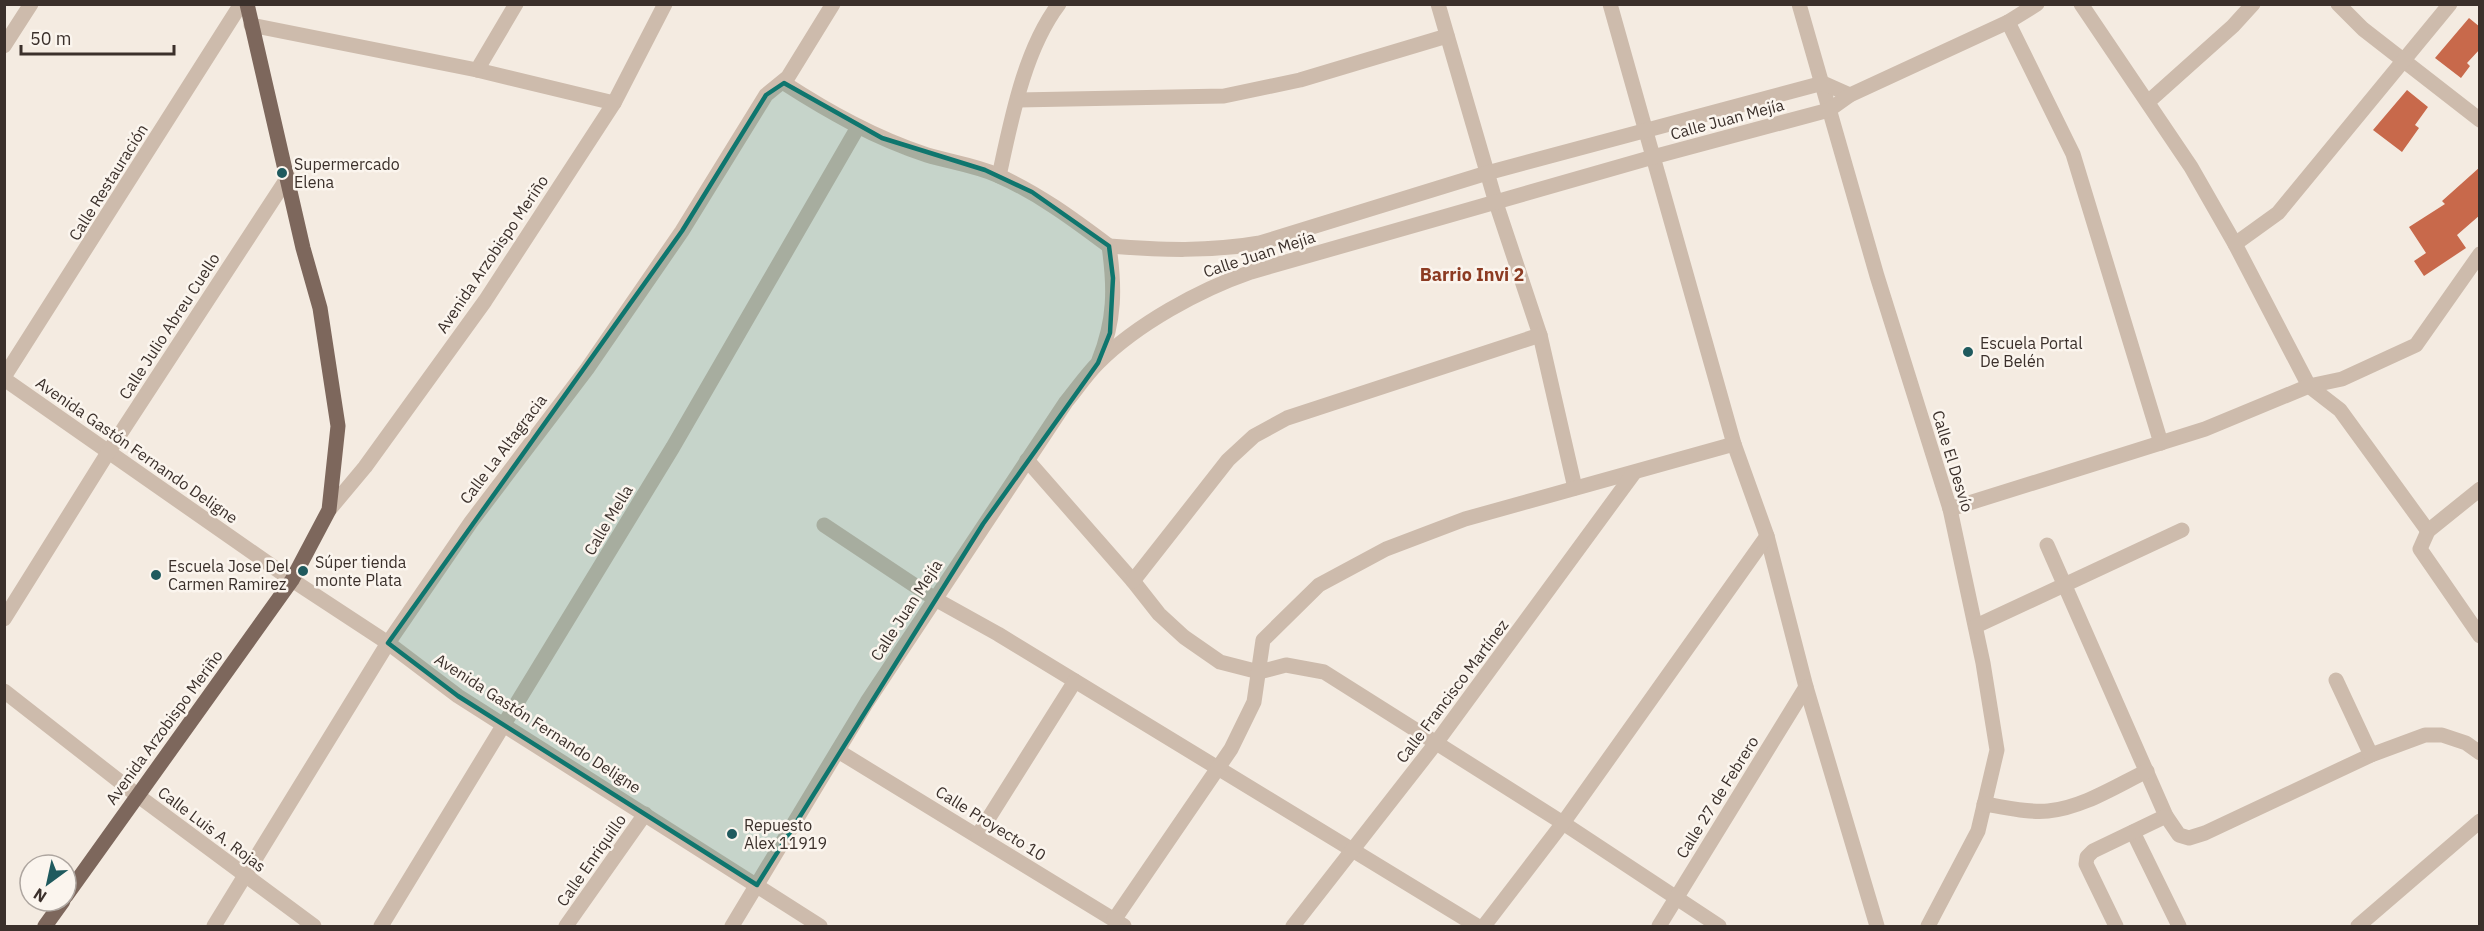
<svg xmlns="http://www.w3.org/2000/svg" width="2484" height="931" font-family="'IBM Plex Sans',sans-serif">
<rect width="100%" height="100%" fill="#f4ebe1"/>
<g fill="#c8694b">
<path d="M2469 18 2480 27V49L2467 63 2470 66 2461 78 2435 58Z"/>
<path d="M2407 90 2428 107 2415 125 2419 128 2402 152 2373 130Z"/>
<path d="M2480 167V215L2457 235 2466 248 2424 276 2414 261 2426 253 2409 227 2445 204 2442 201Z"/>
</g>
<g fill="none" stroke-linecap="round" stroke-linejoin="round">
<g stroke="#cdbbac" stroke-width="15">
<path d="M1438 4 1496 203 1540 335 1575 488"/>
<path d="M1610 4 1734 444 1767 536 1806 687 1877 926"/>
<path d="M1799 4 1877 276 1950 509 1983 663 1997 750 1978 831 1928 926"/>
<path d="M2081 4 2191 167 2235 244 2309 386 2340 410 2428 531"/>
<path d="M2338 4 2363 29 2480 120"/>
<path d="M2008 22 2073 154 2161 443"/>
<path d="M251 25 477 70 516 4"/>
<path d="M4 46 31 4"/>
<path d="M477 70 614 103"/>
<path d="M784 83C829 112 875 138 927 155 950 162 974 165 997 175 1038 193 1073 219 1109 246"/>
<path d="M1018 100 1224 96 1300 80 1447 36"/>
<path d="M2148 102 2233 26 2253 4"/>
<path d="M999 176C1011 121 1024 50 1059 4"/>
<path d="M2235 244 2278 213 2450 4"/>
<path d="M1109 246C1161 250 1209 252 1260 243L1487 173 1823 83 1850 95"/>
<path d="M1099 360C1115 320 1115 288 1109 246"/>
<path d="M4 377 241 4"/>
<path d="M4 379 292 580 388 643 458 696 820 926"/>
<path d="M1027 460 1133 581 1159 614 1184 637 1220 662 1259 672 1286 665 1324 672 1563 823 1719 926"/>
<path d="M2480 489 2428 531 2420 549 2480 636"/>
<path d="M1950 509 2205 429 2309 386 2342 379 2416 345 2480 254"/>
<path d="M329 510 365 467 485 301 614 103 665 4"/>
<path d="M824 525 935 599 998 634 1477 926"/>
<path d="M2047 545 2166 816 2179 835 2189 838 2205 833 2371 755 2425 735H2442L2466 743 2480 753"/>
<path d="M1133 581 1228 460 1254 436 1287 418 1540 335"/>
<path d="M4 619 109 451 288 177"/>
<path d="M1976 626 2182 530"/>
<path d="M2336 680 2371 755"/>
<path d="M4 691 137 795 314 926"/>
<path d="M838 751 1124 926"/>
<path d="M1984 804C2005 807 2027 813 2048 811 2082 808 2116 786 2147 771"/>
<path d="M2133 832 2179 926"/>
<path d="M978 835 1075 681"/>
<path d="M1114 920 1231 749 1254 702 1263 640 1319 585 1386 549 1465 519 1734 444"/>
<path d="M214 926 388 643 471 522 587 369 682 231 766 95 788 77 833 4"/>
<path d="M381 926 673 447 858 127"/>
<path d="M566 926 645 814"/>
<path d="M732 926 867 702 1066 402C1076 390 1086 375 1098 363 1137 324 1199 290 1251 272L1653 157 1829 110 1850 95 2008 22 2037 4"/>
<path d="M1293 926 1436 743 1634 473"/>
<path d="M1484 926 1563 823 1767 536"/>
<path d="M1659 926 1806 687"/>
<path d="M2116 926 2086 864 2087 857 2093 851 2166 816"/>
<path d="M2358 926 2480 821"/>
</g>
<g stroke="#7d675c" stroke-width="15">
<path d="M66 896 292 580 329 510 338 426 320 308 303 248 247 4"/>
<path d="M45 926 63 901"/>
</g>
</g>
<path fill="#0f766e" fill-opacity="0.2" stroke="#0f766e" stroke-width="4.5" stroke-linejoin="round" d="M784 83 882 138 985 170 1032 192 1109 246 1113 278 1110 333 1098 363 983 524 757 885 458 696 388 643 682 231 766 95Z"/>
<g fill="#1f5a5e" stroke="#fbf5ee" stroke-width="2">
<circle cx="282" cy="173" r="6"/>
<circle cx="1968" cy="352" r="6"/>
<circle cx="303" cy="571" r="6"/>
<circle cx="156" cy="575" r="6"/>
<circle cx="732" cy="834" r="6"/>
</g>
<g text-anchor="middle" stroke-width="5" stroke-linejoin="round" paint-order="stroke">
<g font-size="16" fill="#3b302b" stroke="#fbf5ee">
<text transform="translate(1727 119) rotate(-15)" y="6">Calle Juan Mejía</text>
<text transform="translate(108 182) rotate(-58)" y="6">Calle Restauración</text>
<text transform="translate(492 254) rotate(-56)" y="6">Avenida Arzobispo Meriño</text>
<text transform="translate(1259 254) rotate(-18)" y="6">Calle Juan Mejía</text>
<text transform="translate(169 326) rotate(-57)" y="6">Calle Julio Abreu Cuello</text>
<text transform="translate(503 449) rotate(-53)" y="6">Calle La Altagracia</text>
<text transform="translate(137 450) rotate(35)" y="6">Avenida Gastón Fernando Deligne</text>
<text transform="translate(1953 461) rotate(73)" y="6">Calle El Desvío</text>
<text transform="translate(608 520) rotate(-59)" y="6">Calle Mella</text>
<text transform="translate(906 610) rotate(-57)" y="6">Calle Juan Mejía</text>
<text transform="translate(1452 691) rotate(-53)" y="6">Calle Francisco Martínez</text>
<text transform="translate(538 723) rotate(33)" y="6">Avenida Gastón Fernando Deligne</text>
<text transform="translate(164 727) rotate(-54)" y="6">Avenida Arzobispo Meriño</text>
<text transform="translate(1717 797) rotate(-58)" y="6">Calle 27 de Febrero</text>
<text transform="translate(991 823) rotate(32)" y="6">Calle Proyecto 10</text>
<text transform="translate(212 829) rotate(37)" y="6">Calle Luis A. Rojas</text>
<text transform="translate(591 860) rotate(-55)" y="6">Calle Enriquillo</text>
</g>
<g font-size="16" fill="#3b302b" stroke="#fbf5ee" text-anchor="start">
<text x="294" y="170">Supermercado<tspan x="294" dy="18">Elena</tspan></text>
<text x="1980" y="349">Escuela Portal<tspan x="1980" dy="18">De Belén</tspan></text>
<text x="315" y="568">Súper tienda<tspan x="315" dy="18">monte Plata</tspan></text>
<text x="168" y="572">Escuela Jose Del<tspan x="168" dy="18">Carmen Ramirez</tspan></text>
<text x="744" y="831">Repuesto<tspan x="744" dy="18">Alex 11919</tspan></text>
</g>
<g font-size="18" font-weight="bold" fill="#8c3b22" stroke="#fbf5ee">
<text x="1472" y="281">Barrio Invi 2</text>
</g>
</g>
<rect width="2484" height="931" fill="none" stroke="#3b302b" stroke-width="12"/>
<g transform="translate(48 883) rotate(213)"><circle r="28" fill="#fbf5ee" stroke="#aea6a0" stroke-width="1.5"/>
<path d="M0-4.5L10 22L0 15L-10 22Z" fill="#1f5a5e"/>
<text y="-9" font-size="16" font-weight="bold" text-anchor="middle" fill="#3b302b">N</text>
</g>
<path d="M21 45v9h153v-9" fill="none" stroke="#3b302b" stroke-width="3"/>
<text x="30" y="45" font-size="18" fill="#3b302b" stroke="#fbf5ee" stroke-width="4.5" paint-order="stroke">50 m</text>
</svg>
